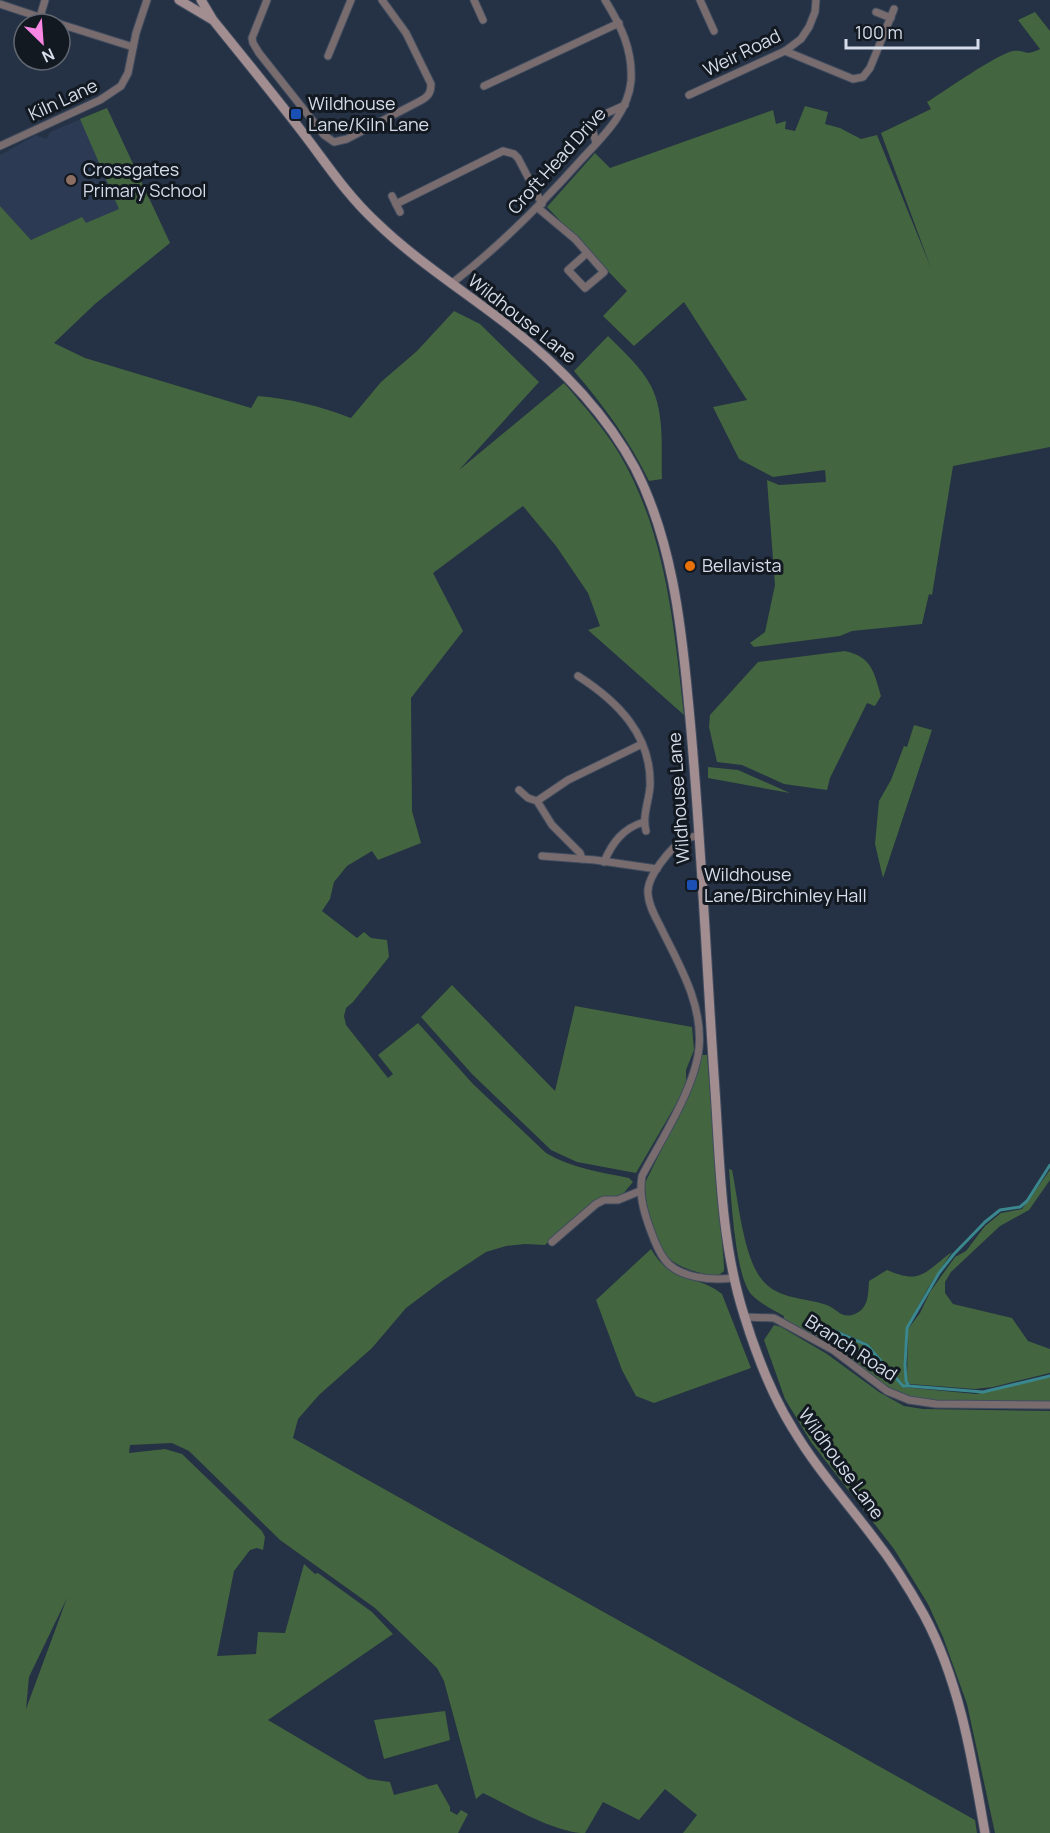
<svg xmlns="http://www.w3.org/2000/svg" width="1050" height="1833" font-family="Manrope,sans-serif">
<rect width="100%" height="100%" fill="#253144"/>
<path fill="#2c3a53" d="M107 108 170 243 31 240 0 206V155L36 135 46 139 50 132Z"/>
<g fill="#43653f" fill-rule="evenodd">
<path d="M1035 12 1050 31V447L953 466 932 595 929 594 922 624 852 631 840 636 754 647 750 643 765 632 775 585 767 480 779 485 826 482 825 470 773 477 739 459 713 407 747 400 684 302 634 346 603 316 627 291 547 207 595 153 610 168 773 110 776 124 786 121 785 129 795 131 805 106 828 112 825 124 840 128 861 139 877 135 931 268 881 133 931 109 927 102C945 91 995 55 1013 51 1025 49 1025 57 1040 49L1018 20Z"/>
<path d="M107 108 170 243 95 304 54 343 85 358 251 408 258 396C291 399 320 406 351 418L381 382 417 351 454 311 480 324 539 382 459 470 564 383C584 406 604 428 620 455 666 533 674 626 684 715L588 630 600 626 588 593 556 546 523 506 433 573 463 631 411 698 412 811 421 843 378 860 372 851 347 866 334 882 330 899 322 911 357 938 364 932 371 938 387 940 389 957 353 1002 346 1008 344 1016 346 1025 388 1078 393 1074 378 1055 418 1023 473 1084 546 1153C572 1168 600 1172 629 1178L633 1182 622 1195 594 1200 545 1245 525 1244 506 1246 486 1252 442 1281 406 1308 372 1348 319 1395 298 1419 293 1438 975 1820 977 1833H683L697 1815 665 1789 639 1820 603 1802 585 1833C555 1833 510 1806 483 1793L476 1799 444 1681 437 1668 375 1608 280 1540 189 1451 172 1443 130 1445 129 1453 165 1449 182 1454 262 1531 265 1537 263 1550 257 1548 250 1550 234 1571 217 1656 256 1654 258 1632 285 1633 304 1564 315 1574 318 1573 372 1612 393 1634 268 1720 368 1779 390 1782 394 1795 437 1784 450 1807V1811L457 1815 461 1810 468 1814 458 1833H0V206L31 240 82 217 86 223 119 209 80 119ZM67 1598 26 1709 29 1677Z"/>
<path d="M608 336C623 351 641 367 651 386 665 413 661 449 662 479L649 481C629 440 604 406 574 371Z"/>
<path d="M845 651C872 657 874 672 881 696L875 706 867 703 830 778 827 790 784 784 742 765 717 762 709 727 710 715 758 662Z"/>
<path d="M914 725 932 730 883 878 875 844 879 801 891 780 904 746 907 747Z"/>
<path d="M708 767 738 770 790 793 708 778Z"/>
<path d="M452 985 555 1091 575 1006 692 1027 694 1050 686 1070V1082L682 1094 636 1173 577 1162 551 1150 472 1074 421 1017Z"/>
<path d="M700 1055H707L724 1265V1271L716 1277C701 1273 685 1270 672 1261 654 1248 645 1204 645 1183L691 1089 698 1070Z"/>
<path d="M729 1169 732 1170C738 1199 743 1253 760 1277 776 1300 804 1297 827 1305 836 1309 842 1318 852 1315 869 1310 868 1295 869 1281L887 1270C922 1285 924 1272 952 1252L928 1288 906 1328 904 1364 905 1381 907 1385H903L868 1344 818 1322V1325L867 1346 902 1387 976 1394 1050 1377V1402L936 1401 911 1398 886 1389 783 1321 784 1316C774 1310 761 1304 753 1296 735 1281 731 1194 729 1169Z"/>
<path d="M1050 1170V1180L1029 1210 1000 1226 951 1272 945 1282V1293L953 1304 1012 1318 1028 1341 1050 1349V1373L993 1387 975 1389 910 1384 907 1381 908 1329 920 1313 930 1292 955 1257 966 1251 985 1226 1001 1213 1022 1209Z"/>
<path d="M651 1249C672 1285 696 1273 722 1294L751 1368 654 1403 636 1396 622 1370 596 1300Z"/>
<path d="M774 1325 781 1327 827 1354 879 1392 904 1406 923 1409 1050 1411V1833H995L967 1704 943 1637 928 1604 894 1549 811 1442 785 1399 764 1340Z"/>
<path d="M445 1711 450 1740 384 1759 374 1720Z"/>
</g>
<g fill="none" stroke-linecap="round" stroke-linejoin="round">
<g stroke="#3a878e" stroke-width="3">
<path d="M1050 1165 1027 1201 1020 1207 1000 1210 985 1222 954 1254 939 1273 907 1328 905 1365 906 1381 909 1386 983 1392 1050 1376"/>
<path d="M819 1324 867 1345 903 1386H908"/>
</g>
<g stroke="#414d5f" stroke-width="9">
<g id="minor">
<path d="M267 0 252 38 253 43 259 53 324 135 334 142 347 139 420 101C428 97 431 93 431 84L406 33 382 0"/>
<path d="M474 0 483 20"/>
<path d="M700 0 714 31"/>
<path d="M0 4 60 24"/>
<path d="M876 12 891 18"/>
<path d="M40 17 45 0"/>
<path d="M60 24 133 47"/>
<path d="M785 51 853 79 863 77 870 68 894 9"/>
<path d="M328 56 351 0"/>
<path d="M484 86 619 23"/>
<path d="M689 95 785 51 801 39 809 27 815 12 816 0"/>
<path d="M596 143 591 124 594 119 625 105"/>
<path d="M0 146 100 100 121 86 128 73 136 33 147 0"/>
<path d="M392 196 400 212"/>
<path d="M396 204 503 151 514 154 518 158 542 204"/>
<path d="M538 208 575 239 604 272 585 288 568 270 586 254"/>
<path d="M451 284C500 246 539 207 580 161 601 138 628 114 631 81 633 50 621 26 605 0"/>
<path d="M578 676C617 701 652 735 650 786 649 802 642 815 646 831"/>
<path d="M519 790 528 798 537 801 552 825 580 853 582 859"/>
<path d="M537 801 568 780 642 744"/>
<path d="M698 836C694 837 688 837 685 839 671 847 646 877 648 894 649 908 657 919 663 932 681 968 703 1006 699 1048 695 1088 661 1140 642 1176 639 1194 643 1209 649 1226 653 1237 657 1250 665 1260 678 1278 713 1281 733 1278"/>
<path d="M542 856 595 860 657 869"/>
<path d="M604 862C612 843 623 828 644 822"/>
<path d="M552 1242 596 1204 604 1200H618L640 1191"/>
<path d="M744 1317 774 1318 833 1350 887 1391 909 1400 936 1404 1050 1405"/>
</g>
</g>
<g stroke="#414d5f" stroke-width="11">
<g id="secondary">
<path d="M179 0 211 19"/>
<path d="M201 0 213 20C243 57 274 95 303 133 326 163 347 195 375 221 415 260 461 289 505 323 557 363 604 410 635 468 671 538 681 621 688 698 701 829 706 960 715 1090 720 1165 721 1243 744 1315 756 1354 771 1394 793 1429 816 1468 846 1501 873 1537 892 1561 909 1588 924 1615 960 1682 972 1759 985 1833"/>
</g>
</g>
<use href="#minor" stroke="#796c6f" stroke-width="7"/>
<use href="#secondary" stroke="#a28d91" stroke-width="9"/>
</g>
<g fill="#1a4fb4" stroke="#131921" stroke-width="2">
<rect x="290" y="108" width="12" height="12" rx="3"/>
<rect x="686" y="879" width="12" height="12" rx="3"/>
</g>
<circle fill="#8d6e63" stroke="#131921" stroke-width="2" cx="71" cy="180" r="6"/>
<circle fill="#e8710a" stroke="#131921" stroke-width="2" cx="690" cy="566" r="6"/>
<g text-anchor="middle" stroke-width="6" stroke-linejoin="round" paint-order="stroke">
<g font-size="18" fill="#d6ddea" stroke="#131921">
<text transform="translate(742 53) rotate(-26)" y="6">Weir Road</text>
<text transform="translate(63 100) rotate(-25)" y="6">Kiln Lane</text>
<text transform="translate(557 161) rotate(-48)" y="6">Croft Head Drive</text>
<text transform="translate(522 319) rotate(38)" y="6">Wildhouse Lane</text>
<text transform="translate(679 798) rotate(-94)" y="6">Wildhouse Lane</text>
<text transform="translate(851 1348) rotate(33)" y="6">Branch Road</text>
<text transform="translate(841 1464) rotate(54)" y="6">Wildhouse Lane</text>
</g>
<g font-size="18" fill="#d6ddea" stroke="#131921" text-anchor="start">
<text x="308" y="110">Wildhouse<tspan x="308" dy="21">Lane/Kiln Lane</tspan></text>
<text x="83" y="176">Crossgates<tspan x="83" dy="21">Primary School</tspan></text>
<text x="702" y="572">Bellavista</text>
<text x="704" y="881">Wildhouse<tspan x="704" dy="21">Lane/Birchinley Hall</tspan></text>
</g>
</g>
<g transform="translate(42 42) rotate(155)"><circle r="28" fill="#131921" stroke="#616771" stroke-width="1.5"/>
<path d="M0-4.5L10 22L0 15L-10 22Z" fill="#fb87e5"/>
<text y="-9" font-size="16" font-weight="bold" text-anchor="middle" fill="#d6ddea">N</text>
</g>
<path d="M846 39v9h132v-9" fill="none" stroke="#d6ddea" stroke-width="3"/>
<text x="855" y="39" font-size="18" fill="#d6ddea" stroke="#131921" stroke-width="4.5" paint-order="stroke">100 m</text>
</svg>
